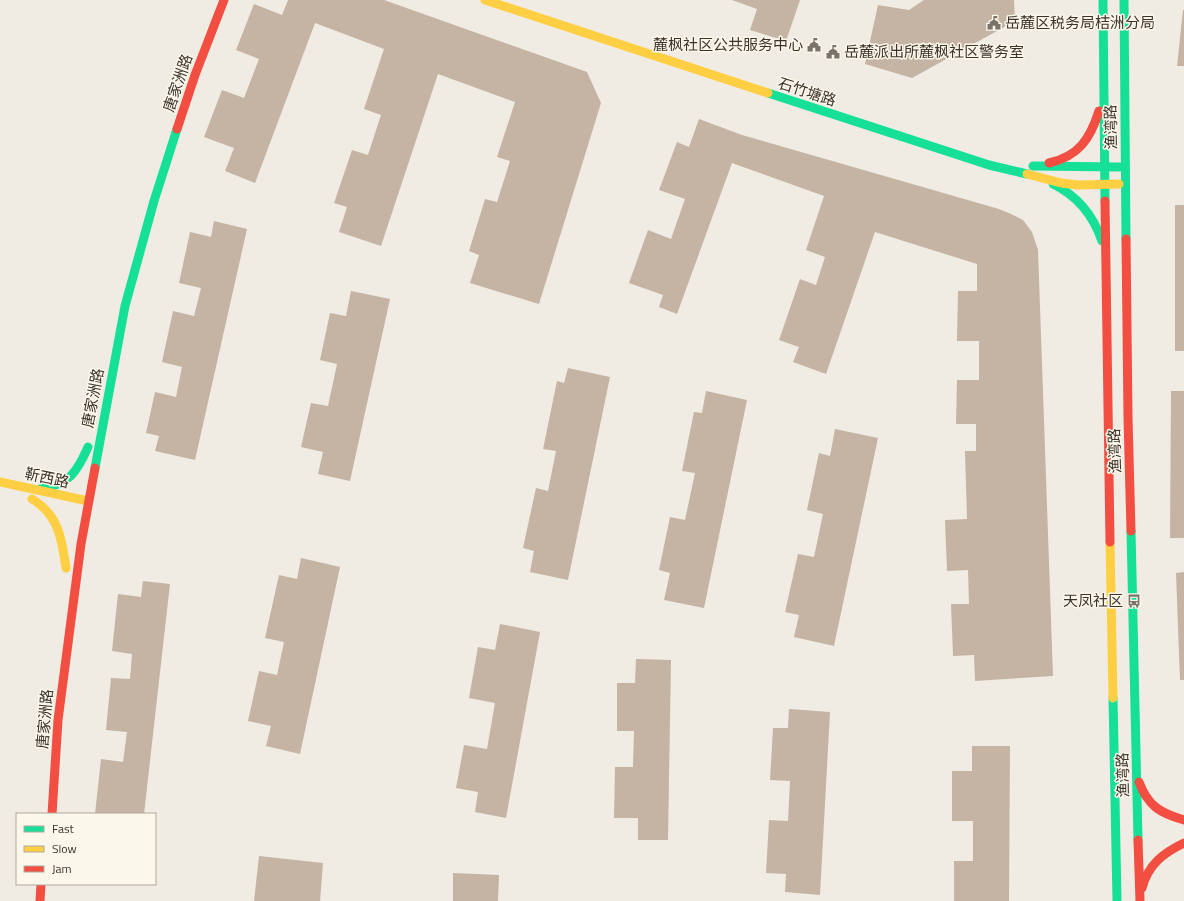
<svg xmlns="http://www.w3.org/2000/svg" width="1184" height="901" font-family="'Titillium Web','Noto Sans SC',sans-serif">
<rect width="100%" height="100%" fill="#f0ece3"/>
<g fill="#c5b3a3">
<path d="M288 0H384L587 72 601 103 539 304 470 283 479 255 469 251 485 199 497 202 510 161 497 157 515 102 438 74 381 246 339 232 347 207 334 203 352 150 368 155 381 115 364 109 384 49 315 23 255 183 225 171 234 148 204 137 222 90 244 98 259 59 236 50 254 4 282 15Z"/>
<path d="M732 0H800L786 41 750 30 757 9Z"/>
<path d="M924 0H1014L1015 21 912 78 865 64 878 5 909 10Z"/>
<path d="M1183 10H1184V66H1177Z"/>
<path d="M699 119 742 135 999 209 1011 214 1023 220 1032 232 1038 250 1053 676 975 681 974 655 953 656 951 604H969L968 570 947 571 945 520 967 519 965 451H976V424H956L957 380H979V341H957L958 291H977V264L875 232 826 374 793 362 799 347 779 340 800 279 816 285 825 257 806 250 824 196 732 163 677 314 659 307 663 295 629 283 648 230 671 239 685 199 659 190 677 142 689 147Z"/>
<rect x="1175" y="205" width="9" height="146"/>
<path d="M214 221 247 229 195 460 155 451 159 436 146 433 155 392 176 397 182 367 162 362 173 311 194 316 201 288 179 283 190 232 211 237Z"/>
<path d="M351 291 390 299 350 481 318 474 323 452 301 447 311 403 328 406 337 364 320 360 330 313 346 316Z"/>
<path d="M568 368 610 377 568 580 530 572 534 551 523 548 536 488 548 491 556 451 543 449 557 381 564 383Z"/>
<path d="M706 391 747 400 704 608 664 600 670 573 659 570 670 517 685 520 695 473 682 471 694 412 702 413Z"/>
<path d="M1171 391H1184V538H1170Z"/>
<path d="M835 429 878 438 834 646 794 637 799 615 785 612 798 554 814 557 823 514 807 510 819 453 830 456Z"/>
<path d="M301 558 340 567 300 754 266 746 271 726 248 721 259 671 277 675 284 642 265 638 279 575 297 579Z"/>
<path d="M1184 572V680H1180L1176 573Z"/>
<path d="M143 581 170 584 144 814H95L101 759 123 762 127 732 106 730 111 678 130 679 132 654 112 651 118 594 141 597Z"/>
<path d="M500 624 540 632 506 818 475 812 478 792 456 788 464 745 487 749 495 703 469 698 478 647 495 650Z"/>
<path d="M636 659 671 660 668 840H638V818H614L615 767H633L634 731H617V683H635Z"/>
<path d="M789 709 830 712 820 895 785 892 786 874 766 873 769 820 788 821 790 781 770 780 773 728H788Z"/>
<path d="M972 746H1010L1009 901H954V861H973V821H952V771H972Z"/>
<path d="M259 856 323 863 320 901H254Z"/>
<path d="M453 873 499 875 498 901H453Z"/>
</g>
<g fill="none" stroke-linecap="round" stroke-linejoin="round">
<g stroke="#16e098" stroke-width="9">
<path d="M1103 0 1105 201"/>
<path d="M1124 0 1126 239"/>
<path d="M768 93 989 165 1027 174"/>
<path d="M1033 166 1119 167"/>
<path d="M1053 184C1078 196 1093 215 1102 241"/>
<path d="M95 468 125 306 154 201 177 129"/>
<path d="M40 489C69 485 77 472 88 447"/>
<path d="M1131 531 1138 840"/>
<path d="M1113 698 1117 901"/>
</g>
<g stroke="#ffcf43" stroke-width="9">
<path d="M485 0 768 93"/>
<path d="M1027 174 1061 183 1078 185 1119 184"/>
<path d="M0 482 88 501"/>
<path d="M32 499C59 515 62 540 66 568"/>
<path d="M1110 542 1113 698"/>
</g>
<g stroke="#f24e42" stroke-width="9">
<path d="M177 129 195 75 224 0"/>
<path d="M1049 163C1079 156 1090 139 1099 111"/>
<path d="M1105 201 1110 542"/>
<path d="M1126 239 1128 417 1131 531"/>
<path d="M1139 782C1148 806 1160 813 1184 820"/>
<path d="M52 814 58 720 81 544 95 468"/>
<path d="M1138 840 1140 901"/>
<path d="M1142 888C1148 865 1163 853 1184 843"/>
<path d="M40 901 41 884"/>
</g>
</g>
<defs>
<g id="civic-bare" transform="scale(1.08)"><path d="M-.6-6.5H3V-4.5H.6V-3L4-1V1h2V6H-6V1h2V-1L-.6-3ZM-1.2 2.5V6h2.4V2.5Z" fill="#7a736a" stroke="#fcf7eb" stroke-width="2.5" paint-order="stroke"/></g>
<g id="bus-bare" transform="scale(1.08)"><path d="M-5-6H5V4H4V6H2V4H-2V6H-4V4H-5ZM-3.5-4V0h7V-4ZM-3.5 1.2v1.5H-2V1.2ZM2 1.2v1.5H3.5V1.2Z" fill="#7a736a" stroke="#fcf7eb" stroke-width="2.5" paint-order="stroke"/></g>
</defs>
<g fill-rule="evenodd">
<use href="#civic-bare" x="994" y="23"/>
<use href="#civic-bare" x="814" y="45"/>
<use href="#civic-bare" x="833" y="52"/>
<use href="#bus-bare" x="1134" y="601"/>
</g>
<g text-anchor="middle" stroke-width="3" stroke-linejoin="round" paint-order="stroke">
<g font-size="15" fill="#3b3229" stroke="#fcf7eb" text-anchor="start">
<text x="1005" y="28">岳麓区税务局桔洲分局</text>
<text x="803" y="50" text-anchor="end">麓枫社区公共服务中心</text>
<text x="844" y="57">岳麓派出所麓枫社区警务室</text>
<text x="1123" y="606" text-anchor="end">天凤社区</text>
</g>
<g font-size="15" fill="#3b3229" stroke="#fcf7eb">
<text transform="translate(178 83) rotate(-71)" y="5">唐家洲路</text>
<text transform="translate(807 92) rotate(18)" y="5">石竹塘路</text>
<text transform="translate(1111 127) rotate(-91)" y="5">渔湾路</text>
<text transform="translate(93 398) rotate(-79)" y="5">唐家洲路</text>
<text transform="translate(1115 451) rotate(-92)" y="5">渔湾路</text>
<text transform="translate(47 478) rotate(12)" y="5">靳西路</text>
<text transform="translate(45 719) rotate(-85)" y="5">唐家洲路</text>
<text transform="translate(1123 775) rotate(-91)" y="5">渔湾路</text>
</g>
</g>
<rect x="16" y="813" width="140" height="72" fill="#fcf7eb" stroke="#afa89d"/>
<rect x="24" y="826" width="20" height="6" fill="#16e098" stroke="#afa89d"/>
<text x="52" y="833" font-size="12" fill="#3b3229">Fast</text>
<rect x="24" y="846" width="20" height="6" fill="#ffcf43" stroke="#afa89d"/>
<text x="52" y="853" font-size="12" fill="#3b3229">Slow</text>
<rect x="24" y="866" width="20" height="6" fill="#f24e42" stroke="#afa89d"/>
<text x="52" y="873" font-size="12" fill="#3b3229">Jam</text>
</svg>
